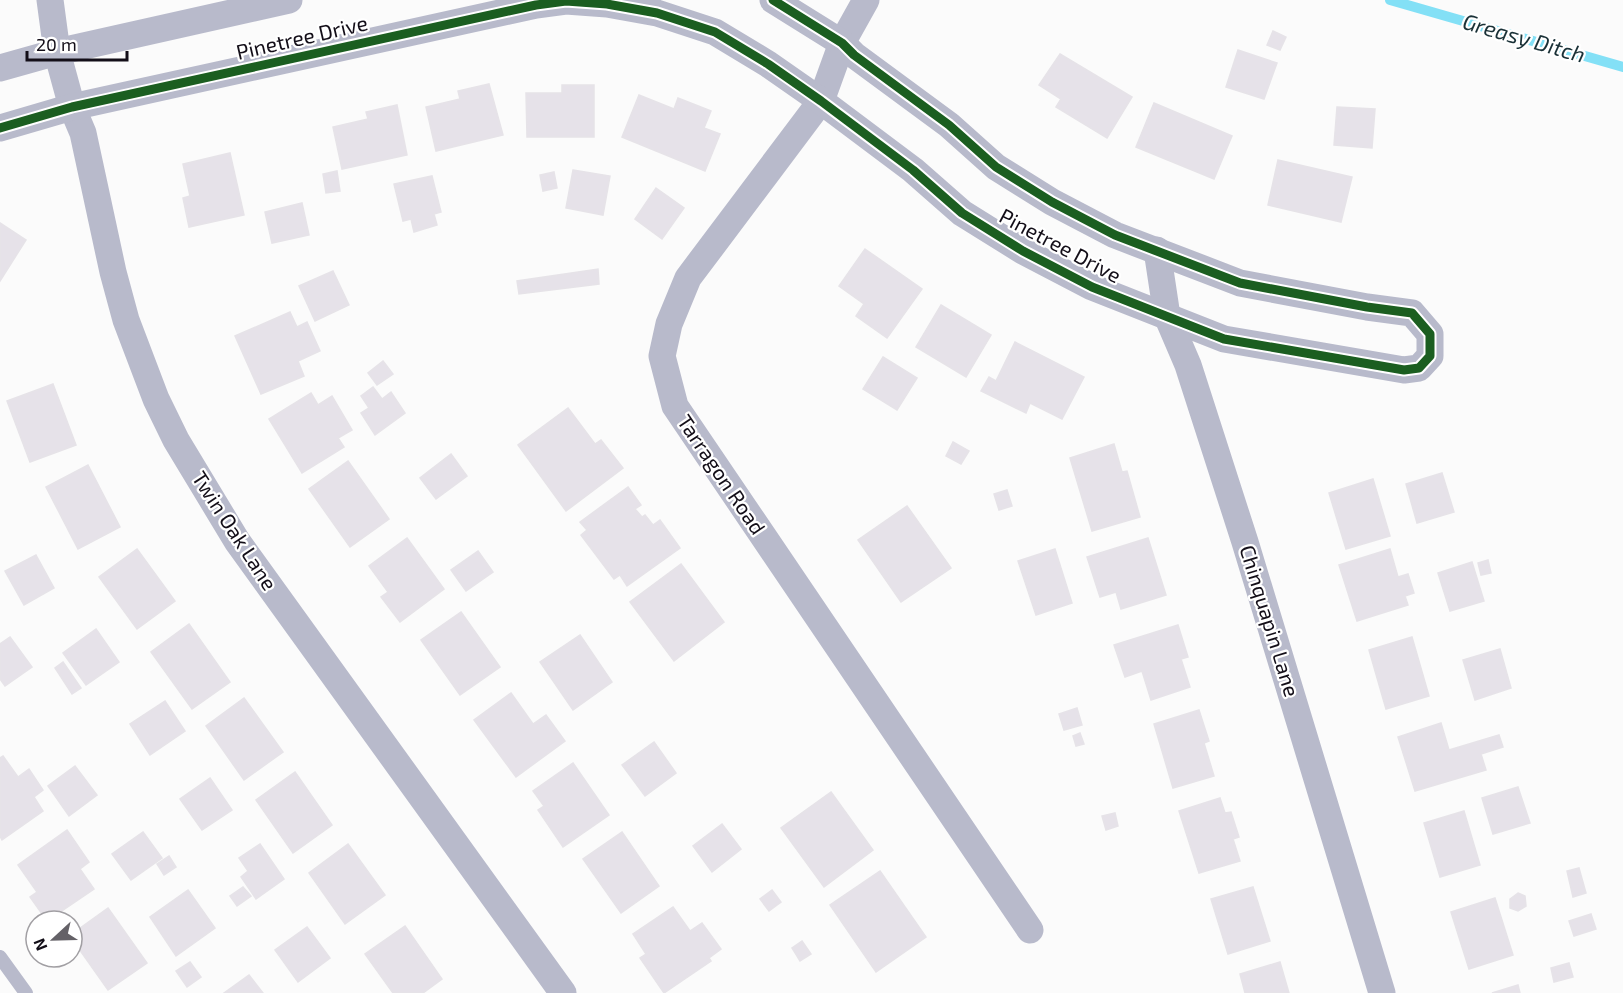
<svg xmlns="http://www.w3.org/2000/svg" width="1623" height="993" font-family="'Exo 2',sans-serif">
<rect width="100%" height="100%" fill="#fbfbfb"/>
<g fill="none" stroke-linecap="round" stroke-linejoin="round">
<path stroke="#83e0f6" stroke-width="10" d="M1390 0 1623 67"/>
</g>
<g fill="#e6e2e9" stroke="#e6e3e8" stroke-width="1.5">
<path d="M1273 31 1286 37 1280 50 1267 45Z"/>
<path d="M1238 50 1277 63 1264 99 1226 87Z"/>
<path d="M1060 54 1132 97 1107 138 1056 107 1061 99 1039 85Z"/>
<path d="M489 84 503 135 436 151 426 107 460 99 458 91Z"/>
<path d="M562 85H594V137H527L526 93H562Z"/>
<path d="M639 95 674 109 678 98 711 111 704 128 720 134 705 171 622 137Z"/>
<path d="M1154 103 1232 136 1214 179 1136 147Z"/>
<path d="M397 105 407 155 342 169 333 127 368 119 366 112Z"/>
<path d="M1337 107 1375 109 1372 148 1334 145Z"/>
<path d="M230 153 244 215 189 227 183 198 190 196 183 164Z"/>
<path d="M1278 160 1352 177 1341 222 1268 205Z"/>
<path d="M573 170 610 176 603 215 566 208Z"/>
<path d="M337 171 340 191 326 193 323 174Z"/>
<path d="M554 172 557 188 543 191 540 175Z"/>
<path d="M432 176 441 212 434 214 437 225 414 232 411 219 403 221 394 184Z"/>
<path d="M656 188 684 208 662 239 635 219Z"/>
<path d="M302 203 309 235 272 243 265 212Z"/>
<path d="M0 223 26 240 0 281Z"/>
<path d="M865 249 922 289 887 338 856 316 864 304 839 286Z"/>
<path d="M598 269 599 284 519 294 517 281Z"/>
<path d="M333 271 349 305 315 321 299 286Z"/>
<path d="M941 305 991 335 966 377 916 347Z"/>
<path d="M290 312 297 327 307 322 320 351 298 361 304 376 261 394 235 336Z"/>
<path d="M1015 342 1084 377 1062 419 1030 403 1026 413 981 391 989 377 996 381Z"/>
<path d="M883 357 917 378 897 410 863 389Z"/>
<path d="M383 361 393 374 377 385 368 373Z"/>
<path d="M53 384 76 445 30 462 7 401Z"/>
<path d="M373 387 382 399 391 392 405 413 375 435 361 413 369 408 361 396Z"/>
<path d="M311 393 318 405 332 396 352 430 338 438 344 447 302 473 269 419Z"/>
<path d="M568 408 595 444 601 440 623 468 566 511 518 445Z"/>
<path d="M953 442 969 451 961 464 946 456Z"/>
<path d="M1114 444 1122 472 1127 471 1140 517 1092 531 1070 458Z"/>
<path d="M451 454 467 476 436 499 420 478Z"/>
<path d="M348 461 389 519 350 547 309 489Z"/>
<path d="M88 465 120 527 78 549 46 487Z"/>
<path d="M1442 473 1454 512 1417 523 1406 484Z"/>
<path d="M1373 479 1390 536 1346 549 1329 493Z"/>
<path d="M628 487 641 505 635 509 642 517 645 515 653 525 660 520 680 548 627 586 620 575 614 579 581 535 587 530 580 522Z"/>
<path d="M1007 490 1012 506 999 510 994 494Z"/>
<path d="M907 506 951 568 901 602 858 540Z"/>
<path d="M407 538 444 589 400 622 381 597 388 592 369 566Z"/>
<path d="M1148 538 1166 595 1121 609 1116 592 1100 597 1087 557Z"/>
<path d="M137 549 175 601 137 629 99 577Z"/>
<path d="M1055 549 1072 603 1036 615 1018 561Z"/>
<path d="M1390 549 1398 577 1408 574 1414 593 1405 596 1408 605 1357 621 1339 565Z"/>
<path d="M478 551 493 572 466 591 451 570Z"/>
<path d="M36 555 54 588 24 605 5 571Z"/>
<path d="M1488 560 1491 573 1481 575 1478 563Z"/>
<path d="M1472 562 1484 601 1450 611 1438 573Z"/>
<path d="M681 564 724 622 674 661 630 602Z"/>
<path d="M461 612 500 667 460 695 421 640Z"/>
<path d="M189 624 230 682 192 709 151 652Z"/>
<path d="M1178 625 1188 657 1181 659 1190 687 1151 700 1142 671 1125 677 1114 645Z"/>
<path d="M96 629 119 662 86 685 63 653Z"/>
<path d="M580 635 612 682 573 710 540 662Z"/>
<path d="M10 637 32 667 5 686 0 679V644Z"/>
<path d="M1412 637 1429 696 1386 709 1369 650Z"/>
<path d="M1500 649 1511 688 1475 700 1463 660Z"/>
<path d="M63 662 81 688 72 694 55 668Z"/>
<path d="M511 693 533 724 546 715 565 741 516 777 474 720Z"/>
<path d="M244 698 283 752 244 780 206 726Z"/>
<path d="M165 701 185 731 150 755 130 724Z"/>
<path d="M1077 708 1082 725 1064 730 1059 714Z"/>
<path d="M1199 710 1209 741 1204 743 1214 776 1173 788 1154 724Z"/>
<path d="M1441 723 1449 750 1499 735 1503 747 1481 754 1486 770 1415 791 1398 737Z"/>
<path d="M1080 733 1084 744 1076 746 1073 736Z"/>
<path d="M654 742 676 773 645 796 622 765Z"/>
<path d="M3 756 18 777 29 769 43 790 34 797 43 811 2 840 0 836V758Z"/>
<path d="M573 763 609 815 563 847 538 810 544 806 533 791Z"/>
<path d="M75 766 97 795 69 816 48 786Z"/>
<path d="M295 772 332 825 293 853 256 800Z"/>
<path d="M210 778 232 810 202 830 180 799Z"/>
<path d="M1518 787 1530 823 1493 834 1482 798Z"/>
<path d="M831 792 873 850 824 887 781 828Z"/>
<path d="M1220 798 1225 813 1231 812 1239 837 1233 839 1240 861 1199 873 1179 811Z"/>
<path d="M1464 811 1480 865 1440 877 1424 823Z"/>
<path d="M1115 813 1118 826 1106 830 1102 816Z"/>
<path d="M722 824 741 849 712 872 693 846Z"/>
<path d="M67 830 89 862 80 869 94 889 47 921 30 897 37 892 18 865Z"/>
<path d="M143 832 162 858 131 880 112 854Z"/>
<path d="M622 832 659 886 621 913 583 859Z"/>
<path d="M260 844 284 879 256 899 241 877 248 871 239 858Z"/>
<path d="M348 844 385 895 345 924 309 873Z"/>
<path d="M169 856 176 867 164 875 157 864Z"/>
<path d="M1579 868 1586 893 1573 897 1567 871Z"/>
<path d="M880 871 926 937 876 972 830 905Z"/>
<path d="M243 887 251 896 237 906 230 896Z"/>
<path d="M1253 887 1270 941 1228 954 1211 899Z"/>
<path d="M188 890 215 928 176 956 150 917Z"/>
<path d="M772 890 781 902 769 911 760 899Z"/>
<path d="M1518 893 1525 896 1526 906 1518 911 1510 908V899Z"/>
<path d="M1495 898 1513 955 1469 969 1451 912Z"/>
<path d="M673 907 690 931 702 923 721 949 709 958 711 961 664 993 640 958 646 954 633 934Z"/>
<path d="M108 908 147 963 108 990 72 939V934Z"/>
<path d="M1591 914 1596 929 1574 936 1569 921Z"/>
<path d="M405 926 442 979 423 993H393L365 954Z"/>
<path d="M307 927 330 958 298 982 275 950Z"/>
<path d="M802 941 811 954 800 961 792 948Z"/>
<path d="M190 962 201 977 187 987 176 971Z"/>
<path d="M1280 962 1289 993H1245L1240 974Z"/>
<path d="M1569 963 1573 977 1554 982 1551 968Z"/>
<path d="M249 975 263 993H224Z"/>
<path d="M1518 985 1520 993H1492Z"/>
</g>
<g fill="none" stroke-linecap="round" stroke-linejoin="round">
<path stroke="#b8bacb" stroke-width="14" d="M0 957 26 993"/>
<g stroke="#b8bacb" stroke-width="27">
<path d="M50 0 57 52 72 107 83 133 113 272 126 320 156 399 176 440 237 541 563 993"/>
<path d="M866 0 842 43 821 101 688 278 669 324 662 356 675 406 1030 930"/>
<path d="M0 68 57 52 289 0"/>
<path d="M0 128 72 107 536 5 566 1 607 4 657 13 715 32 768 64 821 101 913 170 962 213 1023 251 1092 287 1224 339 1404 370 1419 368 1430 356V334L1412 313 1367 307 1240 283 1115 235 1052 202 996 167 949 125 854 55 842 43 773 0"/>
<path d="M1157 250 1167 316 1188 365 1245 542 1382 993"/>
</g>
<g stroke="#fff" stroke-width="13">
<path id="cycleway" d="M0 128 72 107 536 5 566 1 607 4 657 13 715 32 768 64 821 101 913 170 962 213 1023 251 1092 287 1224 339 1404 370 1419 368 1430 356V334L1412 313 1367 307 1240 283 1115 235 1052 202 996 167 949 125 854 55 842 43 773 0"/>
</g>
<use href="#cycleway" stroke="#1b5e20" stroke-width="9"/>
</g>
<g text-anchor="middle" stroke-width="4.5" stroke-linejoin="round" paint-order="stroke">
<g font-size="21" fill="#130e18" stroke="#fff">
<text transform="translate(302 38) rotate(-13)" y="7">Pinetree Drive</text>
<text transform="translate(1060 246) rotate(28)" y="7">Pinetree Drive</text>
<text transform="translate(721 475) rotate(56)" y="7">Tarragon Road</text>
<text transform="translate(234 531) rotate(57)" y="7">Twin Oak Lane</text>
<text transform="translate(1269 621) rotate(73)" y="7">Chinquapin Lane</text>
</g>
<g font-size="22" font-style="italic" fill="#1a3137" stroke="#fff">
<text transform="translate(1524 38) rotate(16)" y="8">Greasy Ditch</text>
</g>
</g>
<g transform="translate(54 939) rotate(248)"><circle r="28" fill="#ffffff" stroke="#a19fa3" stroke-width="1.5"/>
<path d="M0-4.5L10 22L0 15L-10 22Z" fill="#646167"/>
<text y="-9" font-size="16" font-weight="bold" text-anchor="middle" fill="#130e18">N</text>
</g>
<path d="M27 51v9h100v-9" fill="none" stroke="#130e18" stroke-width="3"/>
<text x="36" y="51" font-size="18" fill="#130e18" stroke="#ffffff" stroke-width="4.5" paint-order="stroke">20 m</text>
</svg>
